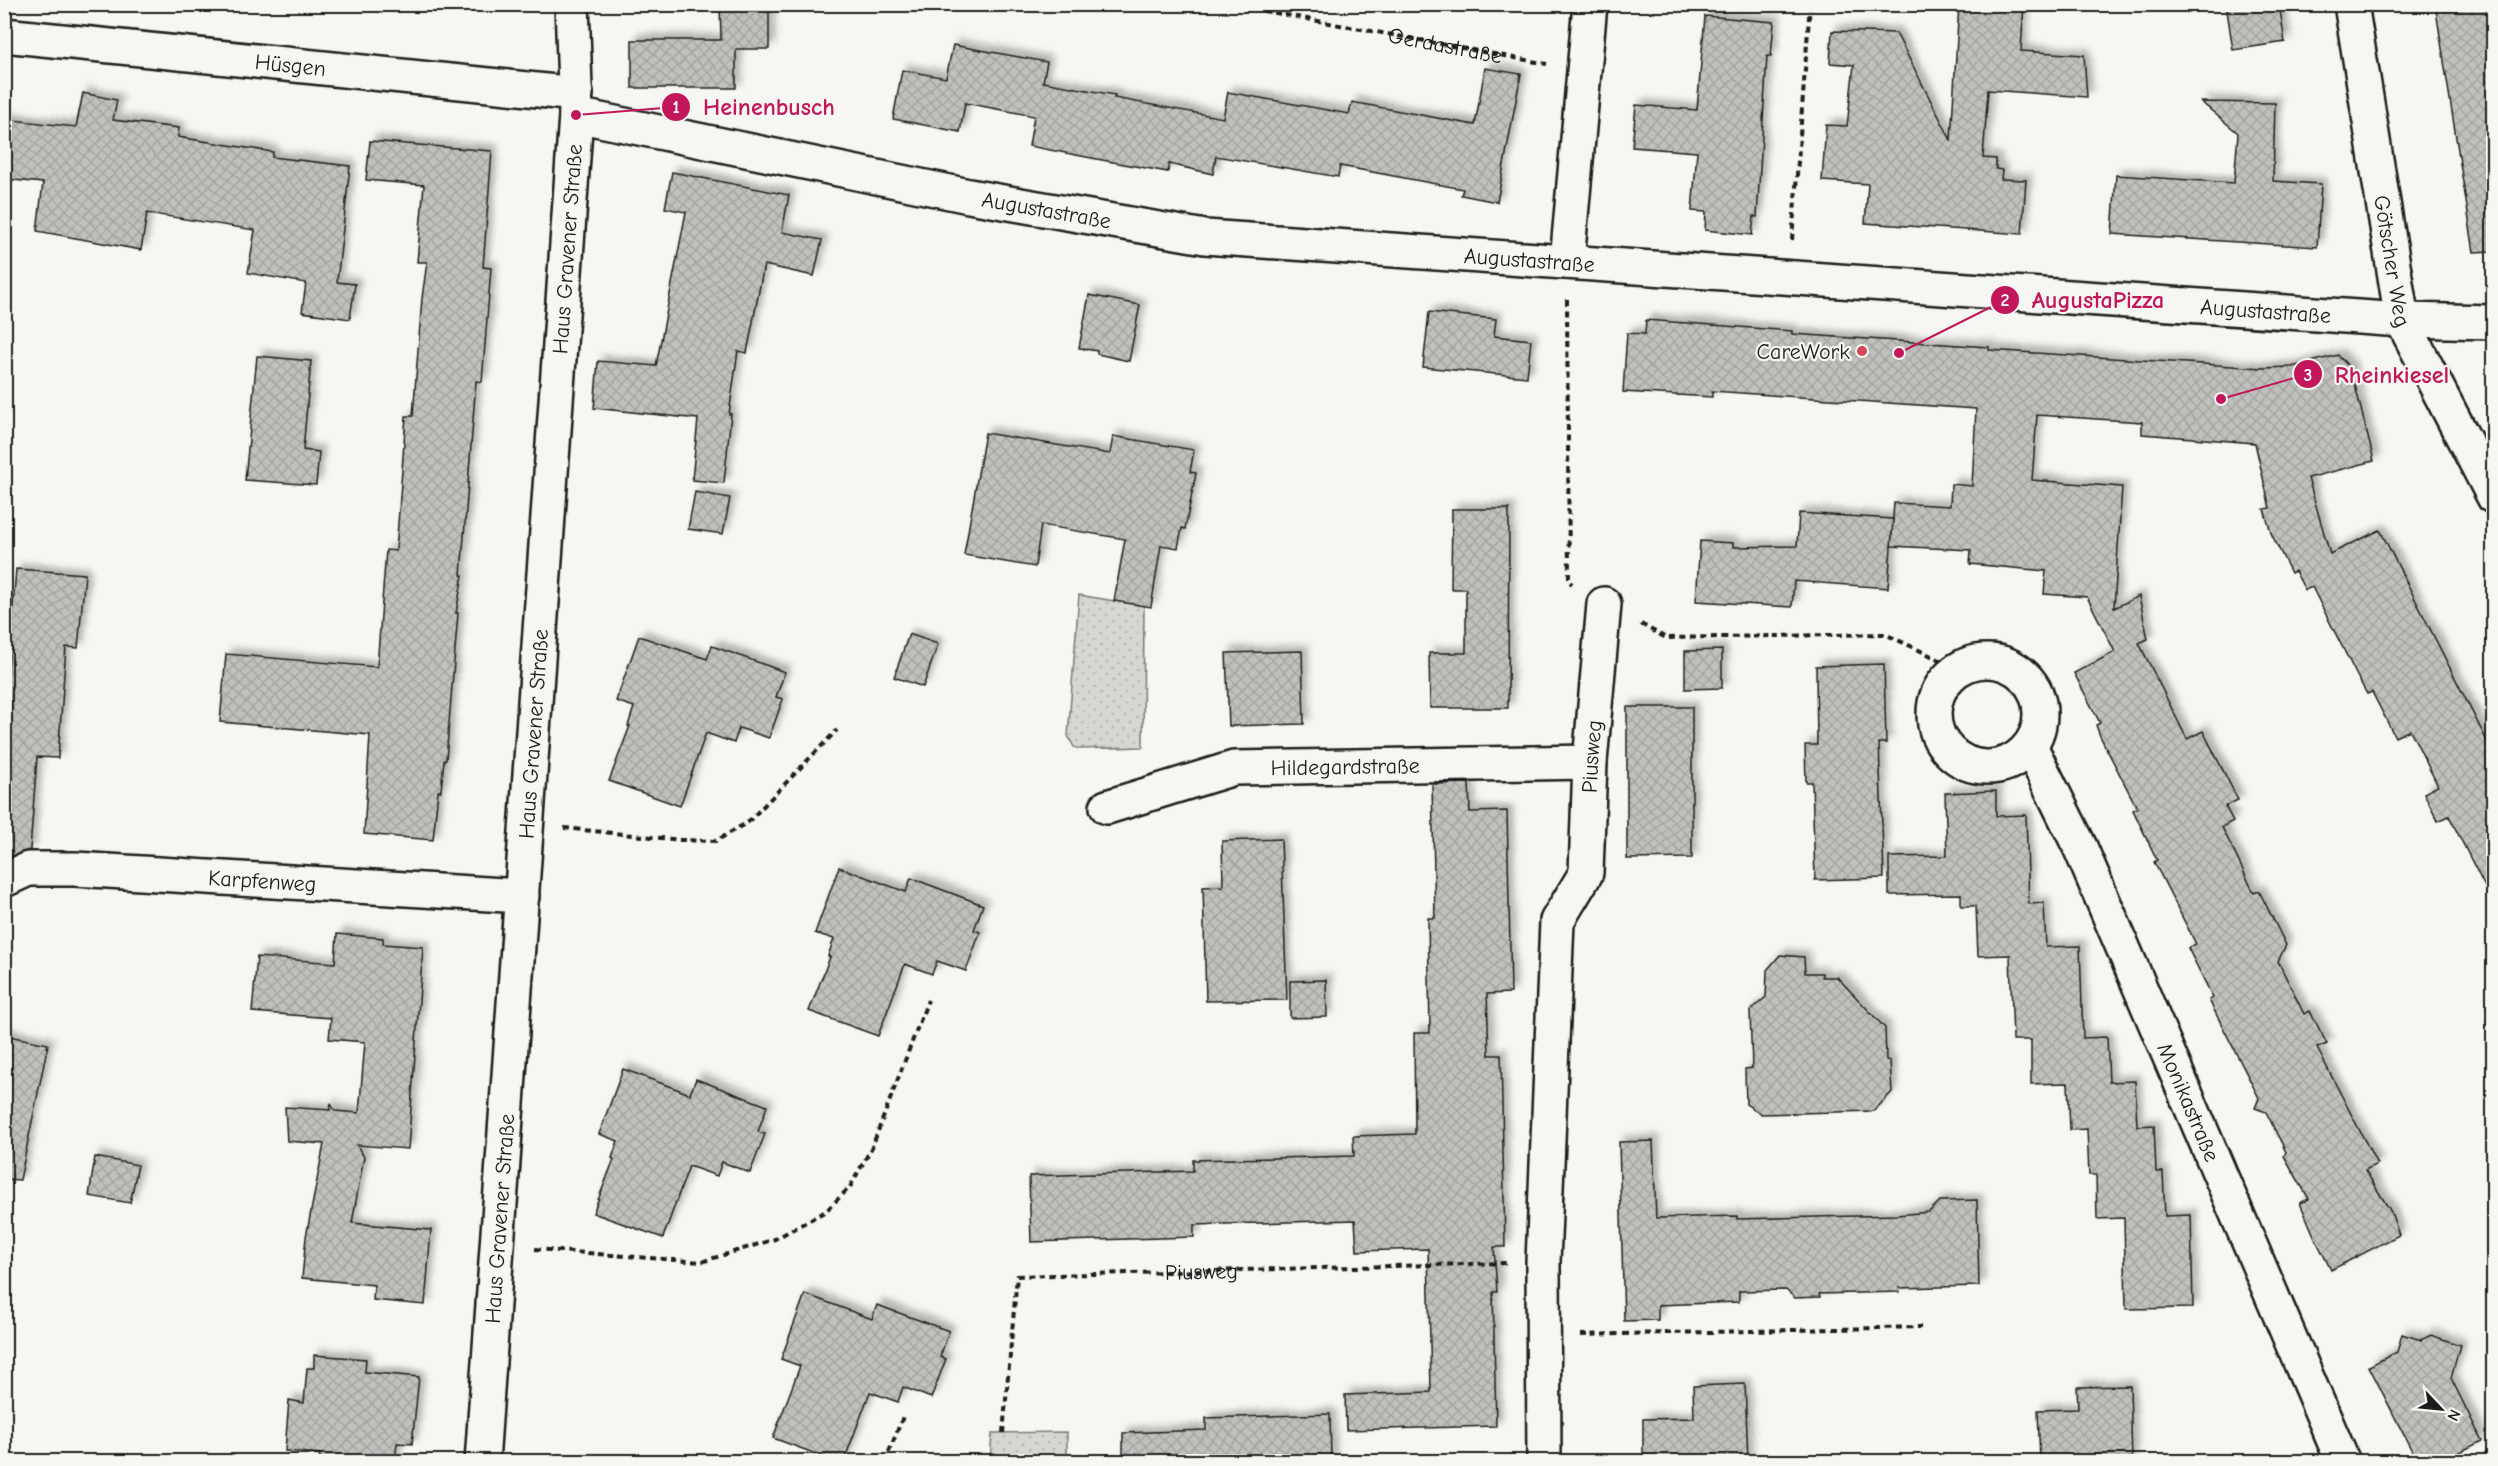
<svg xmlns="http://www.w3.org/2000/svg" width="2498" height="1466" font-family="'Comic Neue',sans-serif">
<defs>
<pattern id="grass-dots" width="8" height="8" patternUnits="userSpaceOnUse" patternTransform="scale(1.5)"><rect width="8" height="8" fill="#d6d6d2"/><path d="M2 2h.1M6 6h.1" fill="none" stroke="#b7b7b4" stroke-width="1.8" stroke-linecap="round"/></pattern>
<pattern id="building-cross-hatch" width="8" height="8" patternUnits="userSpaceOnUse" patternTransform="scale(1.5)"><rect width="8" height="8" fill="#c0c0bd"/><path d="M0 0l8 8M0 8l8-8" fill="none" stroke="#a4a4a2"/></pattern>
<filter id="shadow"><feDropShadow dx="5.5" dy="-5.5" stdDeviation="3" flood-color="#0004"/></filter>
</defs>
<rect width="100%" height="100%" fill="#f6f6f2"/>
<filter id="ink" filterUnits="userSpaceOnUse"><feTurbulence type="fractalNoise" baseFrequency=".0167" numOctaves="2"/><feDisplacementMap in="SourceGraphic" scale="12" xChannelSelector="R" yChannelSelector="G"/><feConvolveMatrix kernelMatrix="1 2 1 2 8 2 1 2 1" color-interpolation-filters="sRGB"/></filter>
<g filter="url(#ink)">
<g fill="url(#grass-dots)" stroke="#797977" stroke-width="1.5">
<path d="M1079 595 1144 606 1143 747 1079 749 1074 747 1068 736Z"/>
<path d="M1067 1432V1461H990L992 1433Z"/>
</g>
<g fill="url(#building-cross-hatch)" stroke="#1c1c1c" stroke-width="1.5" filter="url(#shadow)">
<path d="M720 4H769V49H736V88H632V40H721Z"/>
<path d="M1959 4H2024L2021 51 2084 55 2087 97 1988 90 1983 158 1996 159V169L2002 170 2001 179 2026 180 2022 234 1865 223 1868 184 1822 181 1826 125 1847 126 1854 65 1830 63 1832 31 1896 33 1951 140Z"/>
<path d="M2226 4H2279L2285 42 2233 50Z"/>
<path d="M2435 4H2493V251L2474 252Z"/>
<path d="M1705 16 1774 22 1771 56H1767L1757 217 1754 216 1752 235 1705 230 1706 212 1692 211 1697 152 1632 147 1636 105 1697 110Z"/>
<path d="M953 45 1047 62 1043 82 1115 95 1114 98 1223 118 1228 92 1349 114 1352 102 1475 125 1485 68 1521 74 1497 202 1461 195 1463 189 1340 166 1338 177 1216 156 1213 174 1169 164 1168 172 1102 160 1029 146 1034 116 965 103 960 132 893 119 902 70 946 78Z"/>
<path d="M83 93 117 100 113 120 179 128 178 137 273 152 272 157 350 166 337 282 355 284 350 319 302 312 306 283 248 273 255 230 147 213 141 250 37 231 43 183 4 179V119L76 127Z"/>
<path d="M2201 102 2275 103 2273 181 2321 184 2317 247 2112 234 2116 175 2234 183 2238 133Z"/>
<path d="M370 141 492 151 483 267 491 268 482 382 476 381 461 575H463L456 613H458L446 760H444L441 791H438L433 840 364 834 370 735 220 722 226 654 377 667 386 550 396 551 406 416H413L422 298 427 262H417L424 185 366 180Z"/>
<path d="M672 172 789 195 782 232 822 240 814 276 764 265 747 353 738 351 729 414H731L724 483 692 480 698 419 594 408 598 361 656 366 686 212 665 208Z"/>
<path d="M1089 295 1140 305 1129 361 1097 354V351L1079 348Z"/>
<path d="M1429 312 1496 319 1494 336 1531 340 1527 377 1423 367Z"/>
<path d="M1646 320 1792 331V334L1989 347V350L2262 368 2292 367 2338 355 2351 369 2374 461 2308 478 2330 554 2380 530 2493 753V903L2449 816 2438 821 2424 793 2438 786 2410 730 2395 737 2372 692 2367 694 2357 676 2312 587 2305 590 2295 571 2291 573 2271 533 2264 509 2270 508 2255 443 2142 434V422L2037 415 2032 480 2122 487 2114 608 2139 596 2148 639 2139 643 2187 739 2203 731 2238 800 2225 806 2233 821 2222 827 2254 893 2259 891 2286 945 2278 961 2304 1014 2310 1011 2327 1044 2317 1048 2377 1164 2365 1170 2391 1212 2399 1235 2331 1270 2315 1238 2300 1203 2309 1199 2284 1156 2286 1152 2266 1112 2255 1108 2259 1098 2209 1000 2213 998 2188 948 2196 944 2154 862 2157 860 2133 810 2137 808 2100 736 2096 725 2100 723 2074 673 2115 652 2087 597 2044 594 2046 571 1970 564 1971 550 1891 546 1894 503 1950 506 1951 484 1972 486 1976 409 1712 391V397L1623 392 1627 333 1645 334Z"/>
<path d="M257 356 311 361 303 450 319 452 316 485 245 480Z"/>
<path d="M985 433 1110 454 1113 436 1194 450 1190 472 1196 473 1185 529 1182 528 1178 548 1161 545 1151 607 1114 601 1125 539 1041 525 1035 567 964 555Z"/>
<path d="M695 492 730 498 723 534 688 529Z"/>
<path d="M1452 509H1509L1508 708H1430L1429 653H1466V589H1451Z"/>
<path d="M1799 513 1893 519 1888 588 1794 581 1792 607 1696 601 1700 541 1733 543V547L1797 546Z"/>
<path d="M16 569 85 574 78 648 66 647 58 758 37 757 30 850 7 858H4V680H7Z"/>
<path d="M909 634 938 644 923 687 894 677Z"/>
<path d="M639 636 707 659 712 646 785 672 776 697 783 699 769 738 739 728 734 743 706 733 680 806 609 781 630 726H628L634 707 616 701Z"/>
<path d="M1722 650V688L1685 689V651Z"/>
<path d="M1302 651 1304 724 1229 726 1226 653Z"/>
<path d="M1884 664 1886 743H1879L1884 878 1815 880 1812 782H1806L1805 745H1817L1816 666Z"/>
<path d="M1627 707H1692V858L1627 859Z"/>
<path d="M1469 783 1470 812 1507 811 1511 993 1487 994 1489 1055H1501L1505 1247H1494L1497 1292H1493L1496 1426 1346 1430 1345 1395 1431 1392 1428 1249 1357 1251 1355 1220 1194 1225V1237L1031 1242 1029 1176 1193 1171V1160L1354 1156 1353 1136 1415 1134 1414 1033H1430L1428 918H1435L1432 784Z"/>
<path d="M1996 791V816L2026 815 2029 904 2044 903 2046 947 2080 946 2083 1038 2107 1037 2109 1082 2135 1081 2137 1126 2154 1125 2156 1172H2163L2165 1216 2191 1215 2193 1308 2126 1309 2124 1218 2097 1219 2096 1175H2089L2087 1129 2070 1130 2068 1083 2031 1084V1040H2013L2010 955 1978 956 1976 906H1961V894L1889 895V857L1947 856 1945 793Z"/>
<path d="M1281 839 1287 1000 1206 1001 1203 887 1223 886 1222 841Z"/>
<path d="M839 867 906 892 911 878 983 905 974 930 980 932 966 971 937 961 932 974 905 964 878 1036 809 1011 830 957 828 956 834 939 815 933Z"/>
<path d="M337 934 383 938V944L423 947 408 1149 357 1145 364 1157 352 1223 431 1230 425 1305 373 1300 374 1285 302 1278 306 1237 324 1144 287 1141 285 1107 330 1110 331 1104 335 1111 359 1113 365 1042 329 1039 331 1018 252 1012 257 957 335 963Z"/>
<path d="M1780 955 1804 957 1805 973H1822V977H1837L1885 1028 1886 1060 1890 1061 1892 1092 1874 1111 1761 1114 1746 1104 1745 1069 1752 1068 1750 1011 1766 997 1767 970Z"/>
<path d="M1326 980 1327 1017 1290 1018V981Z"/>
<path d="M4 1035 48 1044 20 1180 4 1179Z"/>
<path d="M623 1069 690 1094 696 1079 767 1106 758 1132 765 1134 750 1173 722 1162 717 1176 689 1166 663 1238 593 1213 614 1159 612 1158 618 1141 599 1134Z"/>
<path d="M1653 1141 1656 1218 1737 1216V1219L1897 1215 1929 1212 1940 1201 1977 1200 1979 1286 1899 1288 1900 1292 1819 1294 1820 1297 1795 1298 1786 1290 1739 1291V1302L1658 1305V1320L1624 1321 1619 1142Z"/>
<path d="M95 1157 138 1165 130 1203 89 1196Z"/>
<path d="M805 1294 872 1319 877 1305 949 1331 940 1357 946 1359 931 1398 903 1387 898 1402 870 1392 844 1461H835L773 1438 800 1366 781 1359Z"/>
<path d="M2402 1334 2421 1340 2431 1335 2460 1345 2451 1378 2482 1441 2442 1461H2417L2369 1366 2397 1352Z"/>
<path d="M314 1355 366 1359 365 1372 419 1377 412 1444 397 1443 395 1461H319L320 1454 285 1451 289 1400 304 1403 307 1368H314Z"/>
<path d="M1745 1384 1748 1461H1643V1419L1694 1418 1693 1386Z"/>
<path d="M2130 1386 2132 1461H2040L2038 1410 2078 1409 2077 1387Z"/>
<path d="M1330 1414 1331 1461H1123V1433L1206 1430V1418Z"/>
</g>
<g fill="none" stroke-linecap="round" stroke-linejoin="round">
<g stroke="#1c1c1c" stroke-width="38">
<g id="street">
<path id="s3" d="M2351 4 2402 320 2494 497"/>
<path id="s4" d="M4 35 576 94"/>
<path id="s5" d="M576 115 969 196 1205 237 2402 320 2494 322"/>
<path d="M1567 262 1590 4"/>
<circle cx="1987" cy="714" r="53"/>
<path id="s6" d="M2030 746 2080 847 2343 1462"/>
<path id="s7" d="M1107 807 1234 768 1590 762"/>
<path id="s8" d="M4 880 28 869H75L522 896"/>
<path id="s9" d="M1544 1462 1543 1262 1557 921 1586 873 1590 762 1604 604"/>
</g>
</g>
<g stroke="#1c1c1c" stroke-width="38">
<g id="secondary">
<path id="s10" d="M482 1462 576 115 572 4"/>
</g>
</g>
<g stroke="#1c1c1c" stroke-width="4" stroke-dasharray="6 4.5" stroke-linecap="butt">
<path id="s1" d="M1233 5 1547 64"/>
<path d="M1792 240 1810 4"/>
<path d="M1567 299 1569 581 1572 584"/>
<path d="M1641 624 1666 638 1885 634 1959 669"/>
<path d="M564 828 681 840 716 841 748 822 837 730"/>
<path d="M535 1249 701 1262 775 1239 826 1211 850 1187 872 1147 928 1000"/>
<path d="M1581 1335 1921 1327"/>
<path id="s2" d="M1003 1433 1017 1276 1506 1263"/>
<path d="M885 1462 904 1414"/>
</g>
<use href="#street" stroke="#f6f6f2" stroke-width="33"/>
<use href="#secondary" stroke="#f6f6f2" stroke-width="33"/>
</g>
</g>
<circle fill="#d1495b" stroke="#f6f6f2" stroke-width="2" cx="1862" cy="351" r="6"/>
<g text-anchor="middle" stroke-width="4.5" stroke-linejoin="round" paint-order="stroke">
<g font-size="22" fill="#1c1c1c" stroke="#f6f6f2">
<text dy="8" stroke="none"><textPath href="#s1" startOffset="216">Gerdastraße</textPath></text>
<text dy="8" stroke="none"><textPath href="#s4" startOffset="288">Hüsgen</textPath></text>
<text dy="8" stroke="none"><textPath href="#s5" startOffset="480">Augustastraße</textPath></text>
<text dy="8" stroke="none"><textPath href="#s10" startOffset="1216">Haus Gravener Straße</textPath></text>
<text dy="8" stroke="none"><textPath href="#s5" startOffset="966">Augustastraße</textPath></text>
<text dy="8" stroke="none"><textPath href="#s3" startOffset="260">Götscher Weg</textPath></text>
<text dy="8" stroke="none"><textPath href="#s5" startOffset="1704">Augustastraße</textPath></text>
<text dy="8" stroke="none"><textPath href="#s10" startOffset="730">Haus Gravener Straße</textPath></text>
<text dy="8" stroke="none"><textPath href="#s9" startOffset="714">Piusweg</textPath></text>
<text dy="8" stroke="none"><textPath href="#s7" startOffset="244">Hildegardstraße</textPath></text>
<text dy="8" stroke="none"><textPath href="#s8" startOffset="261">Karpfenweg</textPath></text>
<text dy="8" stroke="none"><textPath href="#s6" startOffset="390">Monikastraße</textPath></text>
<text dy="8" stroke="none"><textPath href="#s10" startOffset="244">Haus Gravener Straße</textPath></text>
<text dy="8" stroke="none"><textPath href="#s2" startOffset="342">Piusweg</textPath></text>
</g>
<g font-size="22" fill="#1c1c1c" stroke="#f6f6f2" text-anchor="end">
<text x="1850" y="359">CareWork</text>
</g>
</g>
<path fill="none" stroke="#c2185b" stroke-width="2" d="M576 115L676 107M1899 353L2005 300M2221 399L2308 374"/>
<g fill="#c2185b" stroke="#f6f6f2" stroke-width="2">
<circle cx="576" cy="115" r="6"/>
<circle cx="1899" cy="353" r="6"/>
<circle cx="2221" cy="399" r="6"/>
<circle cx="676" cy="107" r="15"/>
<circle cx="2005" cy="300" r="15"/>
<circle cx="2308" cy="374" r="15"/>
</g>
<g font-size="18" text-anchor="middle" font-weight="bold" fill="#fff">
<text x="676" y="113">1</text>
<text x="2005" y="306">2</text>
<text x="2308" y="381">3</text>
</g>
<g font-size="24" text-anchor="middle" font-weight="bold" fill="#c2185b" stroke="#f6f6f2" stroke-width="4.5" stroke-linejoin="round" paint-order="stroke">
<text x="769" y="115">Heinenbusch</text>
<text x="2098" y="308">AugustaPizza</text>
<text x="2392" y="383">Rheinkiesel</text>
</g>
<rect width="2498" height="1466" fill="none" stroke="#f6f6f2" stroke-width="24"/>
<rect x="12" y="12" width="2474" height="1442" fill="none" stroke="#1c1c1c" stroke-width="2" filter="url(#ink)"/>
<g transform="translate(2441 1409) rotate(116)" stroke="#f6f6f2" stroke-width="4.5" paint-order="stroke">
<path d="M0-4.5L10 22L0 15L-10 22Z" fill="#1c1c1c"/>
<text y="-9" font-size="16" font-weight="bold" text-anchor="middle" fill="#1c1c1c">N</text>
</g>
</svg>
